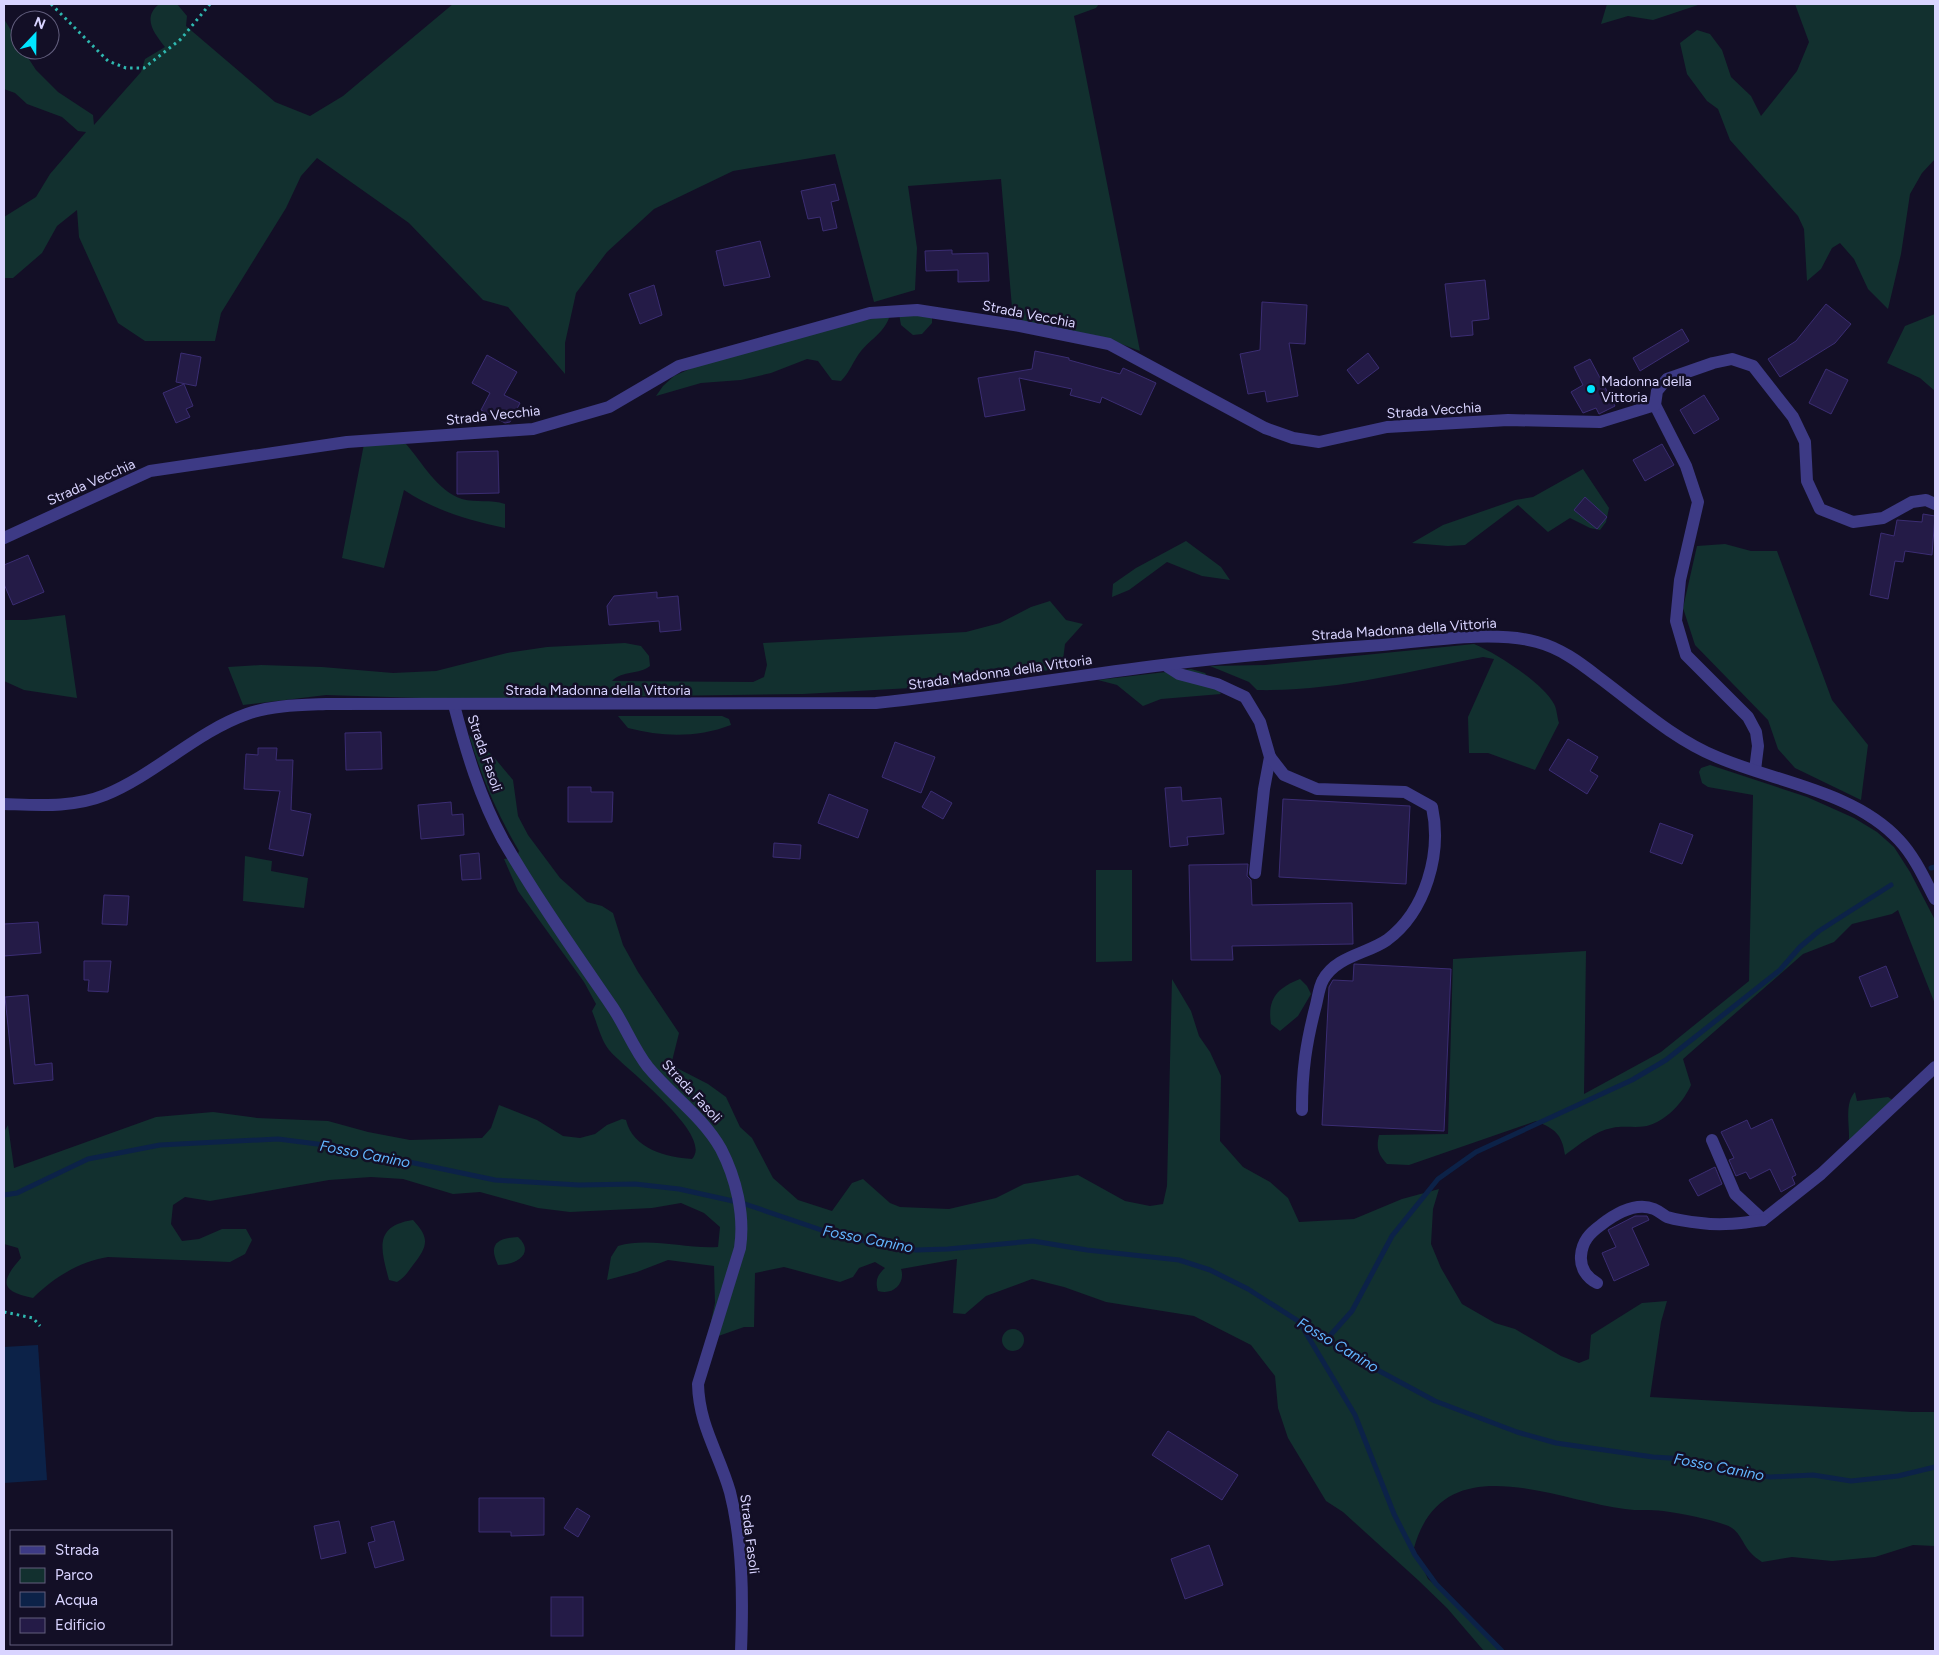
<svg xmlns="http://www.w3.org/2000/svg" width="1939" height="1655" font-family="Figtree,sans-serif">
<rect width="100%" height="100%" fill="#130f26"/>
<g fill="#12302f">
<path d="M159 4H177L187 16 186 26 275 102 310 116 343 96 453 4H1099L1096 8 1074 16 1140 351 1102 337 1013 319 1001 179 908 186 917 248 915 290 874 302 835 154 733 171 654 209 607 252 576 293 565 343V374L508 307 483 300 409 223 317 158 301 176 286 208 221 313 215 341H145L118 323 79 237 77 210 57 226 42 253 13 278H4V217L36 197 50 174 86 132 78 131 62 117 27 104 15 93 4 89V19L20 45V50H23L36 70 58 92 93 115 94 125 141 72 145 59 165 47C154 33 142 18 159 4Z"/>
<path d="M1607 4H1701L1653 20 1628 16 1601 24Z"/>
<path d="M1795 4H1935V159L1922 173 1910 194 1901 254 1888 309 1868 289 1854 259 1840 243 1832 248 1821 269 1807 281 1804 229 1798 216 1730 140 1718 109 1707 101 1687 74 1680 43 1697 30 1710 34 1722 50 1731 77 1751 96 1761 116 1797 71 1809 42Z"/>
<path d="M899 314H932V323L922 334 913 335 901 325Z"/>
<path d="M1935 314V391L1920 378 1887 363 1905 326Z"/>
<path d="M890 315C885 332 872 338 861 351 853 361 850 372 841 381L832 380 818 361 807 359 771 373 741 380 701 383 656 396 663 386 674 376 710 360 827 328Z"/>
<path d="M364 444H406C422 462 437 491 462 499 476 503 491 499 505 504V528C468 520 436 511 404 490L384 568 342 558Z"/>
<path d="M1583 469 1609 508 1606 522 1600 530 1590 528 1570 518 1548 532 1518 505 1465 545 1448 546 1412 543 1443 525 1515 500 1533 497Z"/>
<path d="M1186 541 1221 567 1230 580 1202 576 1167 562 1129 590 1112 597 1113 584 1136 568Z"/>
<path d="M1725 544 1751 551H1777L1832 700 1868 745 1861 800 1795 768 1778 749 1768 720 1695 645 1683 608 1697 546Z"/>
<path d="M1050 601 1066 620 1083 624 1065 644 1062 668 947 686 803 694 452 699 326 695 243 705 228 667 261 665 322 667 393 673 436 671 507 653 547 647 625 643 641 646 649 656 650 666C639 675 623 670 612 681L753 682 764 677 767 665 763 643 966 632 1000 623 1031 607Z"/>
<path d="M65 615 77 698 24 690 4 681V620H26Z"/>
<path d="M1474 644C1496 653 1543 683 1554 704 1557 709 1557 717 1559 723L1535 770 1488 753H1469L1468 717 1494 659 1483 657C1409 671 1333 692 1257 690L1249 682 1210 666 1265 665Z"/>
<path d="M1191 669 1205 673 1221 694 1161 699 1143 706 1117 685 1098 680Z"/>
<path d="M618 716H722L729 719 731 725C697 738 662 737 628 728Z"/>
<path d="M469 735 492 755 513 780 518 816 528 835 560 878 587 902 602 906 613 913 623 945 638 972 679 1033 671 1065 708 1084 726 1097 740 1127 752 1138 773 1178 798 1200 832 1211 852 1183 863 1179 890 1203 900 1207 949 1209 996 1198 1024 1184 1078 1175 1125 1201 1150 1206 1163 1204 1167 1186 1172 979 1191 1011 1199 1036 1210 1052 1221 1076 1220 1141 1243 1167 1270 1182 1288 1198 1299 1222 1354 1219 1402 1199 1439 1189 1433 1209 1431 1244 1441 1268 1462 1304 1495 1323 1515 1329 1561 1356 1579 1363 1589 1359 1591 1335 1642 1303 1667 1301 1661 1322 1650 1397 1912 1412H1935V1546L1913 1545 1875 1557 1832 1561 1792 1557 1762 1562C1758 1559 1753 1556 1750 1552 1742 1543 1740 1530 1726 1525 1709 1519 1680 1513 1663 1511 1650 1509 1637 1511 1625 1509 1553 1500 1443 1444 1414 1548L1428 1579 1458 1605 1499 1651H1484L1447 1608 1418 1580 1343 1512 1326 1501 1288 1438 1278 1408 1275 1376 1251 1345 1194 1316 1106 1302 1064 1287 1032 1279 986 1296 965 1314 953 1313 957 1259 901 1269C906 1283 893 1296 878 1291 875 1281 877 1275 885 1268L875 1262 859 1268 853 1277 840 1282 784 1267 755 1273 754 1327H744L707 1340 715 1303 714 1266 668 1260 637 1272 607 1280 611 1257 618 1246C650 1237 684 1249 718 1247L720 1227 704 1213 681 1203 652 1208 570 1212 538 1208 480 1192 453 1194 403 1179 371 1177 329 1180 210 1201 185 1197 173 1205 171 1224 182 1241 199 1239 222 1229H246L252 1240 245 1254 230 1262 108 1257C80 1261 53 1278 33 1298 0 1291 0 1282 21 1258L18 1248 4 1244V1132L8 1125 14 1168 156 1117 213 1112 257 1118 328 1121 368 1132 410 1140 482 1138 491 1128 499 1105 537 1120 563 1136 580 1138 595 1134 607 1125 622 1119 626 1120C633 1149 666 1157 692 1159 715 1135 624 1068 609 1050 601 1040 597 1023 592 1011L596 1004 584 982 518 891 504 859 517 857 519 851C497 814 481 776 469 735Z"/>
<path d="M1710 765 1807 797 1854 818 1877 832 1894 847 1910 872 1935 920V1004L1898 910 1892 914 1852 924 1834 942 1803 954 1683 1059 1691 1085C1684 1101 1668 1119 1650 1125 1639 1129 1624 1125 1612 1128 1595 1131 1579 1145 1565 1155 1562 1134 1555 1129 1536 1121L1409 1165 1387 1164C1378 1154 1376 1148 1379 1135L1448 1134 1453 959 1586 951 1584 1094 1661 1052 1749 981 1753 795 1708 787 1702 783 1699 772 1701 768Z"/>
<path d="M245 856 272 861 271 871 308 878 304 908 243 901Z"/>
<path d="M1096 870H1132V961L1096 962Z"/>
<path d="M1300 979 1307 986 1311 994 1298 1016 1280 1031 1271 1024C1267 999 1277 988 1300 979Z"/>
<path d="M1855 1092 1857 1101 1888 1097 1894 1101 1849 1141C1850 1125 1844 1104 1855 1092Z"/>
<path d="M413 1220C430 1238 428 1246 413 1265 408 1272 404 1278 397 1282L389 1280C381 1250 373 1226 413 1220Z"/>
<path d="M518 1237C536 1254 515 1265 498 1265 488 1244 497 1238 518 1237Z"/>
<circle cx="1013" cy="1340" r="11"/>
</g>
<path fill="#0c2248" d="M38 1345 47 1480 4 1483V1347Z"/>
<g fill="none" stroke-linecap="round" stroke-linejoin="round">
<g stroke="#0c2248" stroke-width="5">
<path d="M1931 868 1935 867"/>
<path d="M4 1195 17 1193 88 1159 160 1145 278 1139 333 1146 495 1180 579 1185 635 1184 679 1189 733 1201"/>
<path d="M745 1204 839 1236 916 1250 948 1249 1033 1241 1087 1250 1179 1260 1210 1270 1248 1289 1359 1360 1435 1401 1517 1432 1556 1443 1653 1457 1686 1459 1728 1471 1770 1477 1813 1475 1851 1481 1898 1476 1935 1467"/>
<path d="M1300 1323 1355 1415 1394 1514 1415 1555 1436 1584 1502 1651"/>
<path d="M1327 1339 1352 1311 1392 1236 1438 1179 1476 1152 1632 1080 1666 1060 1780 970 1800 947 1819 931 1891 885"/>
</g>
</g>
<g fill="#241b47" stroke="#3b2d73">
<path d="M835 184 839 200 831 202 837 228 823 231 820 217 808 219 801 191Z"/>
<path d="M760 241 770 277 724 286 716 251Z"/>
<path d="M952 250V254L988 253 989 281 958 282V270L926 271 925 251Z"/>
<path d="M1485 280 1489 319 1472 321 1473 335 1451 337 1445 284Z"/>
<path d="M654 285 662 315 640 324 629 294Z"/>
<path d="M1262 302 1307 305 1305 344 1289 343 1298 396 1267 402 1265 391 1248 394 1240 354 1260 350Z"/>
<path d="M1826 304 1851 324 1835 343 1780 377 1768 359 1796 341Z"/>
<path d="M1682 329 1689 341 1640 371 1633 358Z"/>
<path d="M1035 351 1069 358V360L1120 374 1123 368 1156 383 1141 415 1102 397 1100 403 1070 395 1072 389 1019 378 1025 410 985 417 978 378 1032 369Z"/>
<path d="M181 353 201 357 196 386 176 382Z"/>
<path d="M1368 353 1379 368 1358 384 1347 370Z"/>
<path d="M487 355 517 372 504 395 520 403 510 422 505 423 481 410 490 393 472 383Z"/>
<path d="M1590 359 1615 406 1599 414 1596 408 1583 413 1571 392 1583 385 1574 367Z"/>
<path d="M1826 369 1848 380 1831 414 1809 403Z"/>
<path d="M184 384 193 406 186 409 190 417 176 423 163 393Z"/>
<path d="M1704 395 1719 419 1694 434 1680 410Z"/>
<path d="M1662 444 1674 465 1645 481 1633 460Z"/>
<path d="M498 451 499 493 457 494V452Z"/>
<path d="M1585 497 1607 517 1597 529 1574 510Z"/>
<path d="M1923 514 1935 516 1932 555 1905 551 1903 562 1895 561 1888 599 1870 595 1881 533 1894 536 1897 520 1922 522Z"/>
<path d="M28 555 44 592 13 605 4 584V565Z"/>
<path d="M657 592V598L678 596 681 630 660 632 659 621 609 625 607 606 614 596Z"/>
<path d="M381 732 382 769 346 770 345 733Z"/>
<path d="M1568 739 1598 757 1590 771 1598 776 1587 794 1549 770Z"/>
<path d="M895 742 935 757 921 793 882 777Z"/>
<path d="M258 748H277L276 760H293L291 810 311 814 303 856 269 849 280 791 244 789 246 754 258 755Z"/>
<path d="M568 787H591V792H613L612 822H568Z"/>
<path d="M1181 787 1182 801 1221 798 1224 834 1187 837 1188 845 1170 847 1165 788Z"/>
<path d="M931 791 952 803 943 819 922 807Z"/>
<path d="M829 794 868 810 858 838 818 823Z"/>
<path d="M1283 799 1410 806 1406 884 1279 877Z"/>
<path d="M451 802 452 815 463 814 464 835 421 839 418 805Z"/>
<path d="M1660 823 1693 835 1682 864 1650 852Z"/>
<path d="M774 843 801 845 800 859 773 857Z"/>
<path d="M479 853 481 879 462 880 460 855Z"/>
<path d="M1248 864 1247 876 1251 880 1252 905 1352 903 1353 944 1232 946 1233 960H1191L1189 865Z"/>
<path d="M104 895 129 896 127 925 102 924Z"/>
<path d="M38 922 41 953 4 956V924Z"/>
<path d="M84 961H111L108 992 88 991 89 980H84Z"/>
<path d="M1354 964 1451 969 1444 1131 1322 1125 1329 987 1333 980 1353 981Z"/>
<path d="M1886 966 1898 997 1871 1007 1859 977Z"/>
<path d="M28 995 35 1065 52 1063 53 1080 14 1084 5 997Z"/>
<path d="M1772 1119 1796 1175 1792 1177 1795 1184 1781 1192 1770 1169 1750 1179 1746 1172 1736 1176 1729 1160 1734 1158 1721 1132 1747 1120 1751 1129Z"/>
<path d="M1715 1167 1722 1184 1698 1196 1689 1180Z"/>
<path d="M1635 1216H1647L1649 1220 1632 1228 1649 1265 1614 1281 1602 1253 1616 1247 1608 1230Z"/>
<path d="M1168 1431 1238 1475 1222 1500 1152 1455Z"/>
<path d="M479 1498H544V1535L511 1536V1532H479Z"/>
<path d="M577 1508 590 1516 578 1537 564 1528Z"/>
<path d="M339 1521 346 1553 321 1559 314 1526Z"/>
<path d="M394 1521 404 1560 375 1568 368 1543 375 1541 371 1527Z"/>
<path d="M1209 1545 1223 1585 1185 1599 1171 1559Z"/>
<rect x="551" y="1597" width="32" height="39"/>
</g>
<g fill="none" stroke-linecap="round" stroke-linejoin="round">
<g stroke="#2fb8b0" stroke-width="3" stroke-dasharray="2.5 4" stroke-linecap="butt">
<path d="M51 4 108 61 126 68H144L181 39 210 4"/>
<path d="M4 1312 33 1318 40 1326"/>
</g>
<g stroke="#3d3a85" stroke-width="12">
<path d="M1655 405 1686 466 1698 502 1680 580 1676 621 1686 655 1748 717 1756 732 1758 746 1755 770"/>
<path d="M4 538 150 471 347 442 533 429 609 407 679 366 870 313 917 310 1020 326 1109 344 1265 428 1293 438 1319 442 1387 427 1508 420 1600 422 1655 405 1657 391 1667 379 1713 363 1732 359 1753 366 1793 417 1805 442 1807 481 1820 509 1853 522 1883 518 1912 502 1926 500 1935 504"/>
<path d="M1165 665 1179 674 1217 684 1245 697 1260 722 1270 757 1264 789 1255 873"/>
<path d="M454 705C466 751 480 798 503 840 536 897 574 951 611 1005 625 1025 633 1048 648 1067 672 1096 702 1116 721 1149 736 1178 745 1215 740 1248L698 1384C699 1426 719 1453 730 1492 743 1543 743 1599 741 1651"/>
<path d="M1270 757 1284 775 1317 789 1405 792 1432 807C1442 853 1426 911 1387 940 1367 954 1336 956 1323 980 1319 987 1318 997 1316 1005 1306 1043 1302 1071 1302 1110"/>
<path d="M4 804C38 805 73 808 105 795 156 774 196 732 247 714 273 705 300 705 326 704L876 703C972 693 1067 677 1163 665 1236 656 1309 650 1382 645 1428 641 1494 630 1537 642 1560 648 1579 662 1597 676 1635 704 1673 739 1717 757 1775 782 1854 791 1899 840 1915 857 1925 880 1935 899"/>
<path d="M1712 1140 1735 1194 1763 1220 1821 1174 1935 1067"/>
<path d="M1597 1283C1587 1278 1580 1268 1581 1256 1582 1241 1590 1233 1601 1225 1615 1214 1636 1202 1654 1209 1659 1211 1663 1215 1667 1217 1677 1220 1691 1222 1701 1223 1722 1226 1743 1223 1763 1220"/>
</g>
</g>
<circle fill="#00e5ff" stroke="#130f26" stroke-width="2" cx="1591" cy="389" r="5"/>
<g text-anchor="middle" stroke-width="5" stroke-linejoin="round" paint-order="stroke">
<g font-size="14" fill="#d9d4ff" stroke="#130f26">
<text transform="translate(1029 314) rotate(11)" y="5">Strada Vecchia</text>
<text transform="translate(1434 410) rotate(-4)" y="5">Strada Vecchia</text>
<text transform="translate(493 415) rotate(-6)" y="5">Strada Vecchia</text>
<text transform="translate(91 482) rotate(-24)" y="5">Strada Vecchia</text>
<text transform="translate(1404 629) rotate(-4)" y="5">Strada Madonna della Vittoria</text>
<text transform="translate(1000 672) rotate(-8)" y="5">Strada Madonna della Vittoria</text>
<text x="598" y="695">Strada Madonna della Vittoria</text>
<text transform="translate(485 753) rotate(71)" y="5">Strada Fasoli</text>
<text transform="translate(692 1091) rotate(47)" y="5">Strada Fasoli</text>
<text transform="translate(750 1534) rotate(83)" y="5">Strada Fasoli</text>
</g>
<g font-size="14" fill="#d9d4ff" stroke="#130f26" text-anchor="start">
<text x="1601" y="386">Madonna della<tspan x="1601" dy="16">Vittoria</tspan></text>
</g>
<g font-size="15" font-style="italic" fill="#62b6ff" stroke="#130f26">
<text transform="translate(365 1154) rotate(11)" y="5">Fosso Canino</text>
<text transform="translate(868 1239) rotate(11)" y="5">Fosso Canino</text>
<text transform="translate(1338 1345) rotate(31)" y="5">Fosso Canino</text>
<text transform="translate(1719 1467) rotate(11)" y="5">Fosso Canino</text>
</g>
</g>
<rect width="1939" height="1655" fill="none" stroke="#d9d4ff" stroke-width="10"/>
<rect x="10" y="1530" width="162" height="115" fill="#130f26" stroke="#625e7d"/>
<rect x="20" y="1546" width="25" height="8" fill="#3d3a85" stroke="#625e7d"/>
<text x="55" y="1555" font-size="15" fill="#d9d4ff">Strada</text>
<rect x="20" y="1568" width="25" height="15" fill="#12302f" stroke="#625e7d"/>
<text x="55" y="1580" font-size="15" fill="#d9d4ff">Parco</text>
<rect x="20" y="1592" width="25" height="15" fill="#0c2248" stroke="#625e7d"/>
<text x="55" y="1605" font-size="15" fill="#d9d4ff">Acqua</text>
<rect x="20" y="1618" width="25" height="15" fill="#241b47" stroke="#625e7d"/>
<text x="55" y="1630" font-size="15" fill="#d9d4ff">Edificio</text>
<g transform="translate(35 35) rotate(22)"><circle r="24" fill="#130f26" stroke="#625e7d"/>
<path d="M0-4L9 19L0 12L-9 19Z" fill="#00e5ff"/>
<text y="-8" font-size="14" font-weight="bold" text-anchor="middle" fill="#d9d4ff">N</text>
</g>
</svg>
